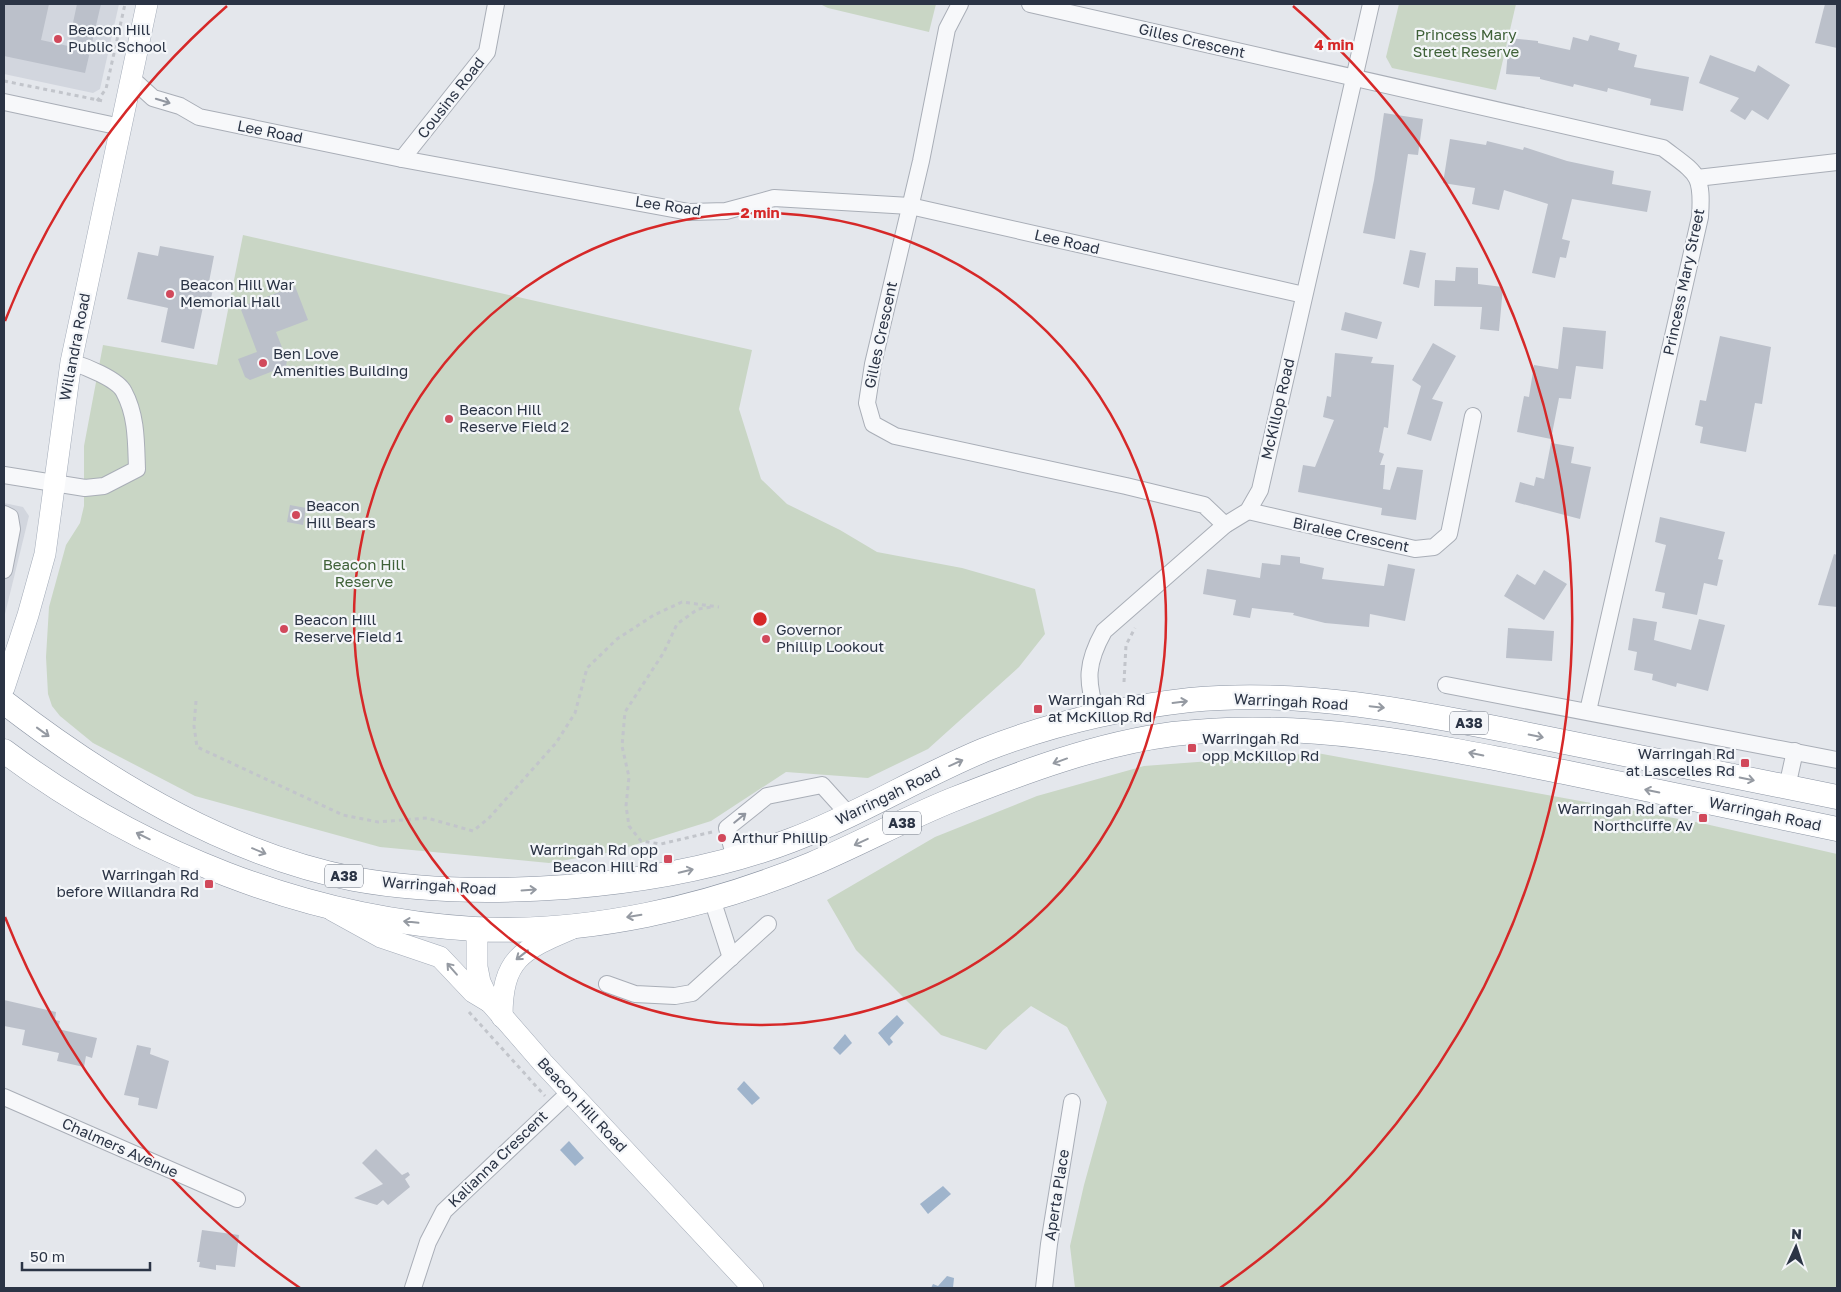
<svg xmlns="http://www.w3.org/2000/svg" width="1841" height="1292" font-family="'Golos Text',sans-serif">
<rect width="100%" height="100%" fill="#e4e7ec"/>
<g fill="#d2d6de">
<path d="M4 4H119L100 89 93 93 4 74Z"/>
<path d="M4 503 23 507 29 516 4 618Z"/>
</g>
<g fill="#c9d6c5">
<path d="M820 4H936L929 32 828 8Z"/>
<path d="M1399 4H1516L1496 90 1392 68 1386 57Z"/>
<path d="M243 235 752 350 739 409 761 479 787 504 840 530 877 552 962 568 1035 589 1045 634 1019 667 928 749 868 778 786 772 711 821 612 852 549 863 380 847 195 796 93 743 60 716 52 706 48 694 46 657 49 607 66 545 80 523 84 506V446L103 345 217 365Z"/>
<path d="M1317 753 1701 823 1837 854V1288H1075L1070 1246 1084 1185 1107 1102 1067 1027 1031 1006 1003 1030 986 1050 941 1035 856 950 827 900 935 837 1037 796 1144 766Z"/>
</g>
<g fill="#9fb4cc">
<path d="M897 1015 904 1023 890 1038 893 1042 889 1046 878 1033Z"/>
<path d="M845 1034 852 1043 840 1055 833 1048Z"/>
<path d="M744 1081 760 1098 752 1105 737 1089Z"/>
<path d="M569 1141 584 1158 575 1166 560 1150Z"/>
<path d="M943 1186 951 1194 928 1214 920 1204Z"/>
<path d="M947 1276 954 1278 953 1288H931L933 1284 938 1286Z"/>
</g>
<g fill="#bbc0ca">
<path d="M4 4H49L41 40 68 46 77 4H101L85 73 4 56Z"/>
<path d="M1825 4H1837V48L1815 43Z"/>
<path d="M1590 35 1620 43 1618 50 1637 55 1634 67 1689 77 1683 111 1650 105 1651 99 1608 88 1607 92 1574 84 1573 87 1540 79V77L1506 74 1509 38 1538 41V43L1570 50 1573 37 1588 41Z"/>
<path d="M1710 55 1755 72 1758 65 1790 85 1768 120 1752 110 1745 120 1730 111 1739 98 1699 83Z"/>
<path d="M1384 113 1423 119 1418 155 1408 154 1395 239 1363 233 1374 180Z"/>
<path d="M1450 139 1486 145 1487 141 1523 150 1524 147 1567 161 1614 171 1612 184 1651 191 1647 212 1572 199 1562 239 1570 241 1566 258 1560 257 1555 278 1532 273 1548 204 1504 190 1499 210 1472 204 1475 188 1443 183Z"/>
<path d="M160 246 214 256 208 287 213 289 209 308 203 307 194 349 161 342 168 308 127 299 138 252 158 256Z"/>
<path d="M1410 250 1426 253 1419 288 1403 284Z"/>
<path d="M1456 267 1478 268V284L1503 287 1499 331 1480 329 1482 307 1434 306 1435 280 1455 281Z"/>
<path d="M295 286 308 320 276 332 287 360 286 366 250 380 245 377 238 359 257 352 240 307Z"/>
<path d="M1345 312 1382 322 1377 339 1341 330Z"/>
<path d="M1563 327 1606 331 1603 369 1576 366 1571 399 1559 398 1551 439 1517 432 1524 396 1529 397 1534 365 1558 369Z"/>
<path d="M1720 336 1771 347 1762 404 1755 403 1746 452 1700 443 1703 427 1695 425 1700 400 1706 401Z"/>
<path d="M1433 343 1456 356 1432 399 1443 402 1431 441 1407 434 1421 386 1412 380Z"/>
<path d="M1335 353 1373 357 1371 363 1394 365 1388 428 1384 427 1379 452 1384 454 1380 465H1385L1383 489 1390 490 1397 467 1423 470 1416 520 1381 515 1382 508 1298 492 1303 465 1315 467 1334 420 1323 417 1327 396 1331 397Z"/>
<path d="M1551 443 1574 447 1571 463 1591 467 1580 519 1515 502 1520 482 1534 486 1536 477 1544 479Z"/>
<path d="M290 505 306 508 303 525 287 522Z"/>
<path d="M1660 517 1725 532 1718 559 1723 560 1717 586 1704 583 1697 615 1662 608 1665 593 1655 591 1666 545 1655 542Z"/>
<path d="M1834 554 1837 555V607L1818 605Z"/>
<path d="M1281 555 1300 557V563L1324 568 1322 579 1384 586 1388 564 1415 569 1405 621 1370 614 1369 627 1325 623 1293 615 1294 613 1252 608 1250 618 1233 615 1236 600 1203 594 1207 569 1260 578 1262 563 1280 565Z"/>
<path d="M1544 570 1567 584 1544 620 1504 596 1517 574 1535 585Z"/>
<path d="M1633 618 1657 622 1654 640 1691 650 1699 619 1725 625 1708 691 1677 683 1676 687 1652 680 1653 674 1634 670 1637 652 1628 650Z"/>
<path d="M1508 628 1554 631 1552 661 1506 658Z"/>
<path d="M4 1000 56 1012 55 1020 60 1021 58 1029 97 1038 92 1058 86 1056 84 1067 57 1061 59 1053 22 1045 25 1030 4 1026Z"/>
<path d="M137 1045 151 1048 150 1054 169 1061 157 1109 138 1105 139 1098 124 1095Z"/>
<path d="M376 1149 402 1175 408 1172 410 1175 405 1179 410 1187 388 1205 383 1200 377 1205 354 1198 383 1184 362 1163Z"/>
<path d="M202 1230 239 1235 235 1267 216 1265V1270L199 1267 200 1262H197Z"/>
</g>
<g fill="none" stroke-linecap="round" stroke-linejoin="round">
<g stroke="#a9aeb7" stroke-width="18">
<g id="minor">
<path d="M960 4 947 29 921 161 873 364 867 403 873 424 895 436 1126 486 1204 505 1225 525"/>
<path d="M1030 4 1663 148C1697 174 1703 173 1700 217L1588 711"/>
<path d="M131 78 153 98 180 106 199 117 402 159 689 212 726 211 774 198 910 206 1304 295"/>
<path d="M4 102 121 127"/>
<path d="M402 159 487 52 496 4"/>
<path d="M1697 178 1837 162"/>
<path d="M4 475 85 488 104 486 137 469C136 444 137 416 124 392 118 379 84 366 71 362"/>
<path d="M1248 511 1415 549 1434 547 1449 534 1473 416"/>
<path d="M4 514 10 517 12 529 4 570"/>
<path d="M1446 685 1837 760"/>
<path d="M1097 715C1086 681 1086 663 1104 631L1225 525 1248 511 1260 490 1371 4"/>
<path d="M1787 787 1795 751"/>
<path d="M735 859 727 828 767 796 822 785 850 816"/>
<path d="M712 899 731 958"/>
<path d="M607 984 635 994 675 996 692 993 768 924"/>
<path d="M4 1097 237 1199"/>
<path d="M413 1288 428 1242 444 1211 570 1092"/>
<path d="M1044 1288 1049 1244 1072 1102"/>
</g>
</g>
<g stroke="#a3abb8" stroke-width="22">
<g id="major">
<path d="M4 688 28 615 45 554 71 362 147 4"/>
<path d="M332 910 381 937 440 957 473 992 488 1001"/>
<path d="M477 929V967L480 982 489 1001 543 1063 753 1288"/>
<path d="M502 1017C502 958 522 950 571 929"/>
</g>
</g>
<g stroke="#8b94a3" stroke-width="25">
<g id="highway">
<path d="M4 702C106 781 226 854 354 879 425 892 495 892 566 887 643 881 719 868 792 840 858 815 919 777 984 750 1050 724 1119 708 1190 700 1303 689 1415 712 1525 734 1629 755 1733 776 1837 797"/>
<path d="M4 751C139 852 305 919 474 929 588 935 708 907 812 864 859 844 905 819 952 800 1023 772 1097 744 1173 734 1304 718 1436 746 1564 772 1655 791 1746 810 1837 829"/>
</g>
</g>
<g stroke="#c2c5cb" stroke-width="3" stroke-dasharray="4 4" stroke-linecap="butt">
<path d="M4 81 103 101"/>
<path d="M97 101 106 89 125 4"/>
<path d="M1124 682 1126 645 1135 628"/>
<path d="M196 701 194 726 197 747 343 815 378 822 427 818 473 831 489 818 556 743 575 713 587 668 617 639 654 615 682 602 719 607"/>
<path d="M712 832 661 844 641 841 629 826 626 806 629 777 622 746 625 712 664 652 677 624 698 609 713 607"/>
<path d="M469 1012 545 1096"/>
</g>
<use href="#minor" stroke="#f7f8fa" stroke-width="16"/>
<use href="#major" stroke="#fff" stroke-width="21"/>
<use href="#highway" stroke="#fff" stroke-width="24"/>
</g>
<defs><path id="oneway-shaft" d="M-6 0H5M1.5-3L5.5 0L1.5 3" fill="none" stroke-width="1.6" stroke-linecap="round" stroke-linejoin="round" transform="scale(1.25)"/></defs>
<g stroke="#9196a0">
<use href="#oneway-shaft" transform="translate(163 101) rotate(17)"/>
<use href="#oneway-shaft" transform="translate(740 818) rotate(-39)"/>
</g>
<g stroke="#959aa2">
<use href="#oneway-shaft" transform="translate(1180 702) rotate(-7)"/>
<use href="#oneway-shaft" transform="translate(1377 707) rotate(6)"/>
<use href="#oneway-shaft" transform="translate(43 732) rotate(36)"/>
<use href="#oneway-shaft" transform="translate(1536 736) rotate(11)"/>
<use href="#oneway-shaft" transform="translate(1476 754) rotate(-168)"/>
<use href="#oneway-shaft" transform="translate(1060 761) rotate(160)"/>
<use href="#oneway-shaft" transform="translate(956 763) rotate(-24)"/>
<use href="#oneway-shaft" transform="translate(1747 779) rotate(11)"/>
<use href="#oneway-shaft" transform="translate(1652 791) rotate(-168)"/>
<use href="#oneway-shaft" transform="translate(143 836) rotate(-154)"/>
<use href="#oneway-shaft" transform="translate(861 842) rotate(155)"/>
<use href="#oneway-shaft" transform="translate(259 851) rotate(22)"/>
<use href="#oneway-shaft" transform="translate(686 871) rotate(-14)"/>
<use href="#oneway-shaft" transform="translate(529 890) rotate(-4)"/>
<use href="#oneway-shaft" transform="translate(634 916) rotate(171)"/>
<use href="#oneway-shaft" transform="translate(411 922) rotate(-174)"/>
<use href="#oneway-shaft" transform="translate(522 955) rotate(142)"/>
<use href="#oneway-shaft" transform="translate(452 969) rotate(-131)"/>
</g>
<g fill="none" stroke="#d62828" stroke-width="2.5">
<circle cx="760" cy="619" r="406"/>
<path d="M300 1288A812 812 0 0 1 5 917M5 321A812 812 0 0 1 227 6M1293 6A812 812 0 0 1 1220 1288"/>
</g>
<g fill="#d1495b" stroke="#f4f6f9" stroke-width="2">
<circle cx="58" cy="39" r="5"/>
<circle cx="170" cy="294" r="5"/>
<circle cx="263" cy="363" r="5"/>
<circle cx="449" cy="419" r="5"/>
<circle cx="296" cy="515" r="5"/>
<circle cx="284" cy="629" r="5"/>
<circle cx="766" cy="639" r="5"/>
<rect x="1033" y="704" width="10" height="10" rx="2.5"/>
<rect x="1187" y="743" width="10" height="10" rx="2.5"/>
<rect x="1740" y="758" width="10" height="10" rx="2.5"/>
<rect x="1698" y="813" width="10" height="10" rx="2.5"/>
<circle cx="722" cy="838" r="5"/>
<rect x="663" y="854" width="10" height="10" rx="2.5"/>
<rect x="204" y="879" width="10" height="10" rx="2.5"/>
</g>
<g text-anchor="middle" stroke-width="4.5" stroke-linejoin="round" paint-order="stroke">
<g fill="#f4f6f9" stroke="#676e7b" stroke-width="1">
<rect x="1450" y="711.5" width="38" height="23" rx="4"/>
<rect x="883" y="811.5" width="38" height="23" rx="4"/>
<rect x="325" y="864.5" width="38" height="23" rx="4"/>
</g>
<g font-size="14" font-weight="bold" fill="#2b3445">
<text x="1469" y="728">A38</text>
<text x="902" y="828">A38</text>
<text x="344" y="881">A38</text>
</g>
<g font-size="15" fill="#2b3445" stroke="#f4f6f9" text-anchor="start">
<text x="68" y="35">Beacon Hill<tspan x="68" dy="17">Public School</tspan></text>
<text x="180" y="290">Beacon Hill War<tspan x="180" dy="17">Memorial Hall</tspan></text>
<text x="273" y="359">Ben Love<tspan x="273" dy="17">Amenities Building</tspan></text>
<text x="459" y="415">Beacon Hill<tspan x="459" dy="17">Reserve Field 2</tspan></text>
<text x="306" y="511">Beacon<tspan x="306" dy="17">Hill Bears</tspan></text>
<text x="294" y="625">Beacon Hill<tspan x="294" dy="17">Reserve Field 1</tspan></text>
<text x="776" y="635">Governor<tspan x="776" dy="17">Phillip Lookout</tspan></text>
<text x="1048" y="705">Warringah Rd<tspan x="1048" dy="17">at McKillop Rd</tspan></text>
<text x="1202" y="744">Warringah Rd<tspan x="1202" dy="17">opp McKillop Rd</tspan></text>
<text x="1735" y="759" text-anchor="end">Warringah Rd<tspan x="1735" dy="17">at Lascelles Rd</tspan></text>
<text x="1693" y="814" text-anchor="end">Warringah Rd after<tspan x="1693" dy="17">Northcliffe Av</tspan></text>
<text x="732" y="843">Arthur Phillip</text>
<text x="658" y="855" text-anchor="end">Warringah Rd opp<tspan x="658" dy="17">Beacon Hill Rd</tspan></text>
<text x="199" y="880" text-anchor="end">Warringah Rd<tspan x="199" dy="17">before Willandra Rd</tspan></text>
</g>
<g font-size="15" fill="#3f6138" stroke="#f4f6f9">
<text x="1466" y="40">Princess Mary<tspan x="1466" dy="17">Street Reserve</tspan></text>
<text x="364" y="570">Beacon Hill<tspan x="364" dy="17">Reserve</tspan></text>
</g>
<g font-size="15" fill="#2b3445" stroke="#f4f6f9">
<text transform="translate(1192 41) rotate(13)" y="5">Gilles Crescent</text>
<text transform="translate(451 98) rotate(-52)" y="5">Cousins Road</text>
<text transform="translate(270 132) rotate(11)" y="5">Lee Road</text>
<text transform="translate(668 206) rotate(8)" y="5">Lee Road</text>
<text transform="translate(1067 242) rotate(13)" y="5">Lee Road</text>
<text transform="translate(1684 282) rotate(-78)" y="5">Princess Mary Street</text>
<text transform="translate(881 335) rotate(-78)" y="5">Gilles Crescent</text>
<text transform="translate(75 347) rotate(-79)" y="5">Willandra Road</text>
<text transform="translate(1278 409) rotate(-77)" y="5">McKillop Road</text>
<text transform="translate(1351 535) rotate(12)" y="5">Biralee Crescent</text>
<text transform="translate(1291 702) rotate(3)" y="5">Warringah Road</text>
<text transform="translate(888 796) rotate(-26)" y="5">Warringah Road</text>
<text transform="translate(1765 814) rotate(12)" y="5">Warringah Road</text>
<text transform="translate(439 886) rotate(4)" y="5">Warringah Road</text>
<text transform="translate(582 1105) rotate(47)" y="5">Beacon Hill Road</text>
<text transform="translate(120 1148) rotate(24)" y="5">Chalmers Avenue</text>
<text transform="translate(498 1159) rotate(-44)" y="5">Kalianna Crescent</text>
<text transform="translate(1057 1195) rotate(-81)" y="5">Aperta Place</text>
</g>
</g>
<circle cx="760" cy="619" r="8" fill="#d62828" stroke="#f4f6f9" stroke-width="2.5"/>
<g font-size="15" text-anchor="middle" font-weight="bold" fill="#d62828" stroke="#f4f6f9" stroke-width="4.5" stroke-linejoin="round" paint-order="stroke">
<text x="1334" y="50">4 min</text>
<text x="760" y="218">2 min</text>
</g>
<rect width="1841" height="1292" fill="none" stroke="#2b3445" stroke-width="10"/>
<g transform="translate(1796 1247) rotate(3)" stroke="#f4f6f9" stroke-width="4" paint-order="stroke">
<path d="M0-4L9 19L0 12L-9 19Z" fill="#2b3445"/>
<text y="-8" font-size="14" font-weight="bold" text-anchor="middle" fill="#2b3445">N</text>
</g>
<path d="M22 1262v8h128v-8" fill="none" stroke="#2b3445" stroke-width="2.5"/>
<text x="30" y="1262" font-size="15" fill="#2b3445" stroke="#f4f6f9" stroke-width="4" paint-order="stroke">50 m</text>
</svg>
